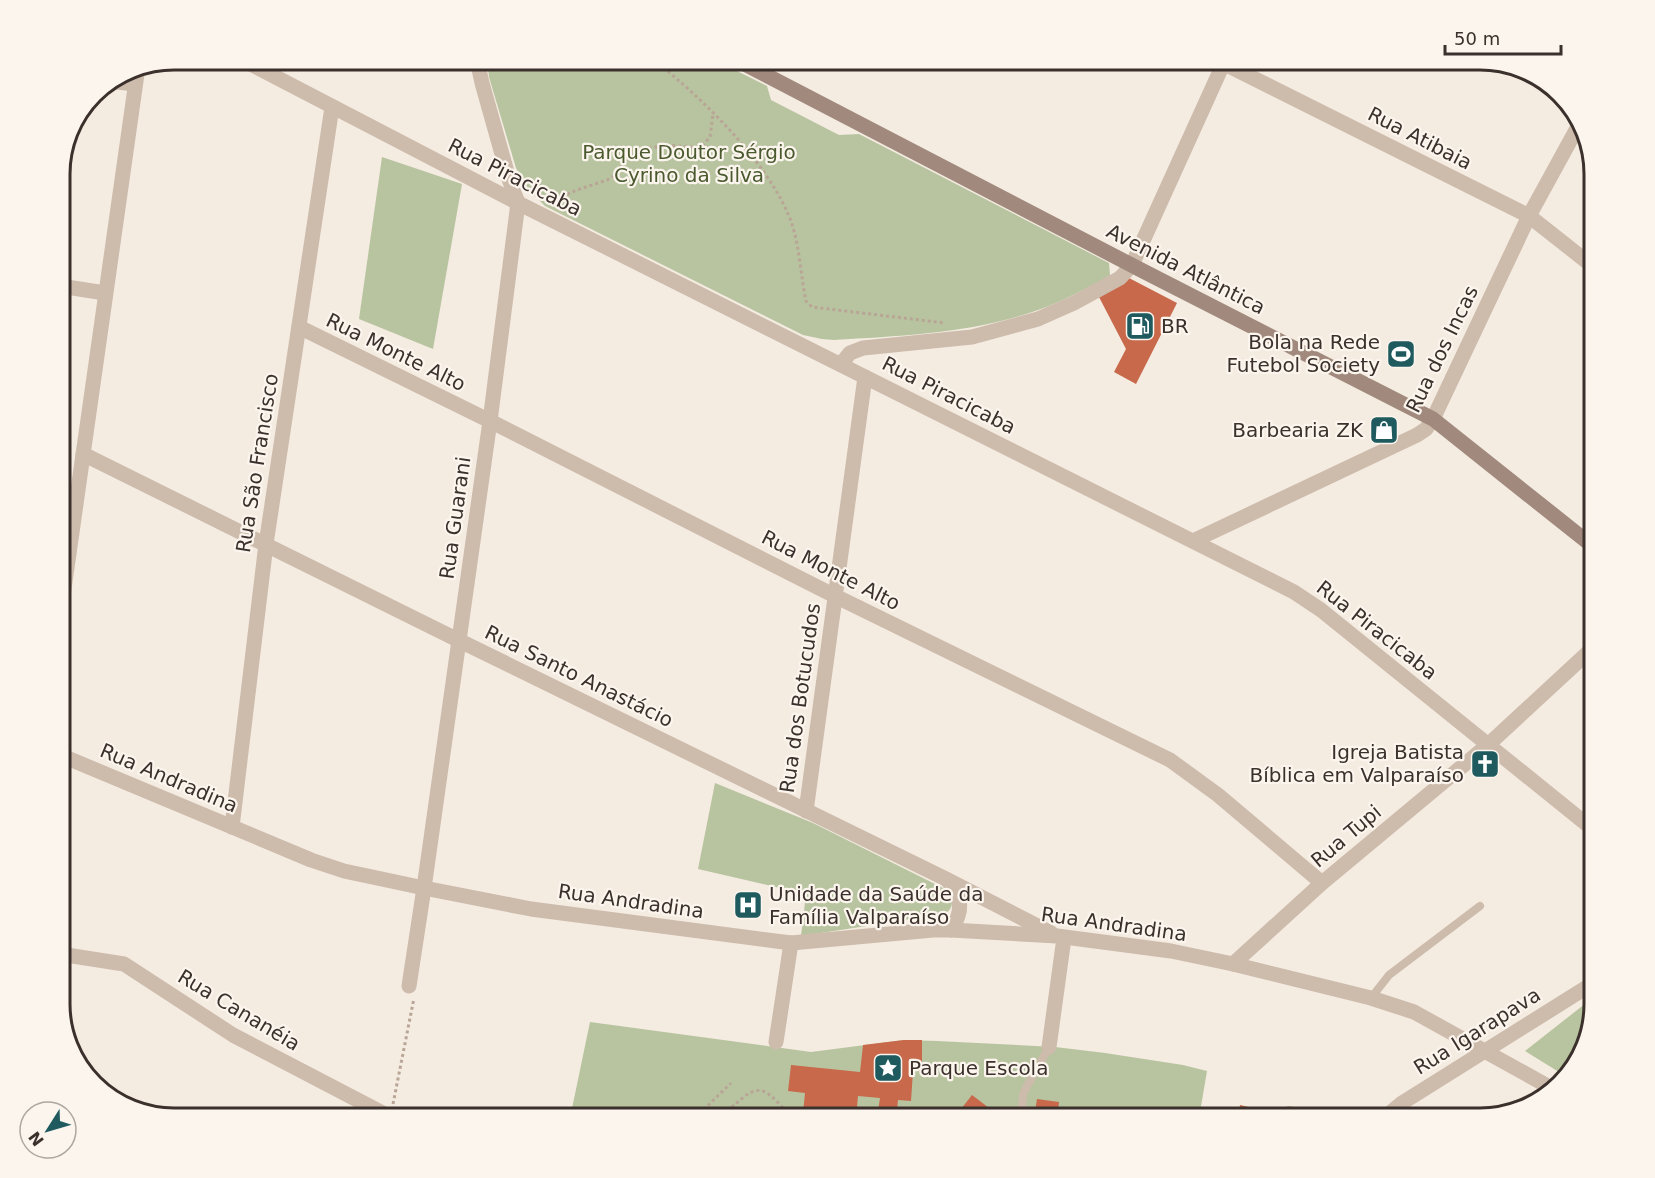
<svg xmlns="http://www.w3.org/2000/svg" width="1655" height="1178" font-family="'DejaVu Sans',sans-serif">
<rect width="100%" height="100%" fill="#f4ebe1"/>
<g fill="#b8c4a0">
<path d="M487 60H715L767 86 771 100 839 135 859 134 1109 263 1110 275C1100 282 1088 287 1077 293 1003 332 917 335 834 340L822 339 803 335 545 206 529 190 516 168 489 77Z"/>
<path d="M382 157 462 184 433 349 359 319Z"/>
<path d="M715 783 813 823 949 891C952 900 955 907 945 914L801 936 806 894 698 869Z"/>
<path d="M1595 996V1004L1572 1073 1567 1077 1525 1051Z"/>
<path d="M590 1022 811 1052 904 1040 937 1041 1055 1047 1105 1053 1183 1065 1207 1071 1199 1118H570Z"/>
</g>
<g fill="#c8694b">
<path d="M1129 278 1177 303 1136 384 1114 372 1126 349 1099 297Z"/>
<path d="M904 1040H922V1071H913L911 1101 898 1100 897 1110 890 1109 889 1118H877L880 1098 858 1096 856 1118 803 1113 805 1093 788 1091 791 1065 860 1072 863 1045Z"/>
<path d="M972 1095 997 1114 994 1118H954Z"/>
<path d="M1037 1099 1059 1102 1057 1118H1034Z"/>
<path d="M1240 1105 1274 1113 1273 1118H1238Z"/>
</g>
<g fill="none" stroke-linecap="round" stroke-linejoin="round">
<g stroke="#b9a596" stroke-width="3" stroke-dasharray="3 3" stroke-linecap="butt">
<path d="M654 60C702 98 765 159 789 216 800 243 800 273 806 301L812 307 945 323"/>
<path d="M552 204 565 195 577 190 607 180 616 175 623 164 641 151 650 148 667 145 691 147H698L704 144 710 137 713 114"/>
<path d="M393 1104 414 998"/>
<path d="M695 1118 731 1083"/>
<path d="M704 1118C712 1117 719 1114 726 1111 737 1105 749 1087 763 1091 774 1095 784 1112 795 1118"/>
</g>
<g stroke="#cdbbac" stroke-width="8">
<path d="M1371 998 1389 975 1480 906"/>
<path d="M1289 1110 1323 1118"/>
<path d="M1021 1118 1023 1095 1026 1088 1049 1047"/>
</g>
<g stroke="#cdbbac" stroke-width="15">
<path d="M243 60 518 203 1294 592 1321 610 1595 831"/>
<path d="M1217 60 1529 216 1595 268"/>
<path d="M117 82 135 84"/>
<path d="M60 286 105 293"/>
<path d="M299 327 490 421 835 596 1170 760 1218 795 1322 883"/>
<path d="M841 364 850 353 863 348 972 337 1038 319 1074 303 1120 278 1132 265 1225 60"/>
<path d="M83 454 458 640 946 879 1051 933"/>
<path d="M1193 541 1417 435 1426 429 1433 419 1529 216 1581 121"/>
<path d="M60 617 137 74"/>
<path d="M60 755 311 860 344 871 424 888 531 909 791 943 933 930H951L1057 936 1171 951 1233 964 1371 998 1414 1012 1553 1089"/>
<path d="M806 811 865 377"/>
<path d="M232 827 266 544 332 107"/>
<path d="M948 881C963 898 963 912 951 930"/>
<path d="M60 954 124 964 233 1035 392 1118"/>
<path d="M1233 964 1322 883 1489 744 1595 646"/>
<path d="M409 986 424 888 490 421 518 203 509 179 482 83 477 60"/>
<path d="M776 1042 791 943"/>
<path d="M1049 1047 1064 938"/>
<path d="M1384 1118 1402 1103 1595 982"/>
</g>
<path stroke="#a18a7d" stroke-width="15" d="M737 60 1143 271 1433 419 1595 548"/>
</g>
<defs>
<g id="fuel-square" transform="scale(1.5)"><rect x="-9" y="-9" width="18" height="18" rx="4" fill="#1f5a5e" stroke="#fbf5ee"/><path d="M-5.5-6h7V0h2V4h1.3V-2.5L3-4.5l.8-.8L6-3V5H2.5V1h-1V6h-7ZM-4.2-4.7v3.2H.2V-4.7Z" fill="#fff"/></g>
<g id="stadium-square" transform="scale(1.5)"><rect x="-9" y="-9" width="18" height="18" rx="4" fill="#1f5a5e" stroke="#fbf5ee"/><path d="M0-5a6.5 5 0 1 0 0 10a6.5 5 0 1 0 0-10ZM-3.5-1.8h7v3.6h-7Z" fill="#fff"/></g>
<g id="shop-square" transform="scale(1.5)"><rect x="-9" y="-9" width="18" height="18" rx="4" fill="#1f5a5e" stroke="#fbf5ee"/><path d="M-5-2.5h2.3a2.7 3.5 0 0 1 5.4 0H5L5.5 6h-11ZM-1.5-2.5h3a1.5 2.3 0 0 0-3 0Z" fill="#fff"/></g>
<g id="church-square" transform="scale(1.5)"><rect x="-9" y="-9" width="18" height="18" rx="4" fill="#1f5a5e" stroke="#fbf5ee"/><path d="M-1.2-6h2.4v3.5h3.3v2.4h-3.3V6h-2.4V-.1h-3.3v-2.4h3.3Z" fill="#fff"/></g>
<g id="hospital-square" transform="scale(1.5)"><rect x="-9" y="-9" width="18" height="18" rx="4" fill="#1f5a5e" stroke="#fbf5ee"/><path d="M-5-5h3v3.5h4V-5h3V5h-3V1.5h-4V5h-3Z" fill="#fff"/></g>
<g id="sight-square" transform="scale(1.5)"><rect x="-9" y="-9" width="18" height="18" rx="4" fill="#1f5a5e" stroke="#fbf5ee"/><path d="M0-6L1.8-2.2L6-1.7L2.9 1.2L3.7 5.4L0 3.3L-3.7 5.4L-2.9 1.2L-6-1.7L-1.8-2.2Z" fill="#fff"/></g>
</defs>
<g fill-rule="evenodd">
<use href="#fuel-square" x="1140" y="326"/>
<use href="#stadium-square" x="1401" y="354"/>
<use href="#shop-square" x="1384" y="430"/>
<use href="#church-square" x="1485" y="764"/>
<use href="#hospital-square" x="748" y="905"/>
<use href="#sight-square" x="888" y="1068"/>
</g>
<g text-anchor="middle" stroke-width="4.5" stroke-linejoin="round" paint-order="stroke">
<g font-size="20" fill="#3b302b" stroke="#fbf5ee">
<text transform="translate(1420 138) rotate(27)" y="7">Rua Atibaia</text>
<text transform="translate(515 177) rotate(27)" y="7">Rua Piracicaba</text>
<text transform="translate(1186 269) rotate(27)" y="7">Avenida Atlântica</text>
<text transform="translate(1442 349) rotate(-64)" y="7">Rua dos Incas</text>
<text transform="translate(396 352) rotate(26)" y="7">Rua Monte Alto</text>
<text transform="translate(949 395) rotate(27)" y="7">Rua Piracicaba</text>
<text transform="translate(257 463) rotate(-81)" y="7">Rua São Francisco</text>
<text transform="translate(455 518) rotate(-82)" y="7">Rua Guarani</text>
<text transform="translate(831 570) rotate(27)" y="7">Rua Monte Alto</text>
<text transform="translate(1377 630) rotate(38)" y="7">Rua Piracicaba</text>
<text transform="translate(579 676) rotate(26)" y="7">Rua Santo Anastácio</text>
<text transform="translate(800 698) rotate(-82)" y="7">Rua dos Botucudos</text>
<text transform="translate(169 778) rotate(23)" y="7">Rua Andradina</text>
<text transform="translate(1346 836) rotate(-40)" y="7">Rua Tupi</text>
<text transform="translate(631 901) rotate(8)" y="7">Rua Andradina</text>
<text transform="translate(1114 924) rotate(8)" y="7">Rua Andradina</text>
<text transform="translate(239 1010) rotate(31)" y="7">Rua Cananéia</text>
<text transform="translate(1477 1031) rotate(-32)" y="7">Rua Igarapava</text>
</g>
<g font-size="20" fill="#4a5a2e" stroke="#fbf5ee">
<text x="689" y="159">Parque Doutor Sérgio<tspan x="689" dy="23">Cyrino da Silva</tspan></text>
</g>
<g font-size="20" fill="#3b302b" stroke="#fbf5ee" text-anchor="start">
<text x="1161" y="333">BR</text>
<text x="1380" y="349" text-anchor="end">Bola na Rede<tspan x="1380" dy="23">Futebol Society</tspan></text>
<text x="1363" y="437" text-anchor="end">Barbearia ZK</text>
<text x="1464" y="759" text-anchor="end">Igreja Batista<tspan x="1464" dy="23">Bíblica em Valparaíso</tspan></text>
<text x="769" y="901">Unidade da Saúde da<tspan x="769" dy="23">Família Valparaíso</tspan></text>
<text x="909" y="1075">Parque Escola</text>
</g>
</g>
<path d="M0 0H1655V1178H0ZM174 70H1480A104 104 0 0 1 1584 174V1004A104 104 0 0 1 1480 1108H174A104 104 0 0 1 70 1004V174A104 104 0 0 1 174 70Z" fill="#fbf5ee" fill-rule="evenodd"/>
<path fill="none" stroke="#3b302b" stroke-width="3" d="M174 70H1480A104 104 0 0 1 1584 174V1004A104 104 0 0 1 1480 1108H174A104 104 0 0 1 70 1004V174A104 104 0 0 1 174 70Z"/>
<g transform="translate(48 1130) rotate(233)"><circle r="28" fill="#fbf5ee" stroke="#aea6a0" stroke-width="1.5"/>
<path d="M0-4.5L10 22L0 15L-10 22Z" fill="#1f5a5e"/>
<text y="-9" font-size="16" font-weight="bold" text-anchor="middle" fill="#3b302b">N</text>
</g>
<path d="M1445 45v9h116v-9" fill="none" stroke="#3b302b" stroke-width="3"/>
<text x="1454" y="45" font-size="18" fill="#3b302b" stroke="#fbf5ee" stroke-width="4.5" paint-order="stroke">50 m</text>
</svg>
